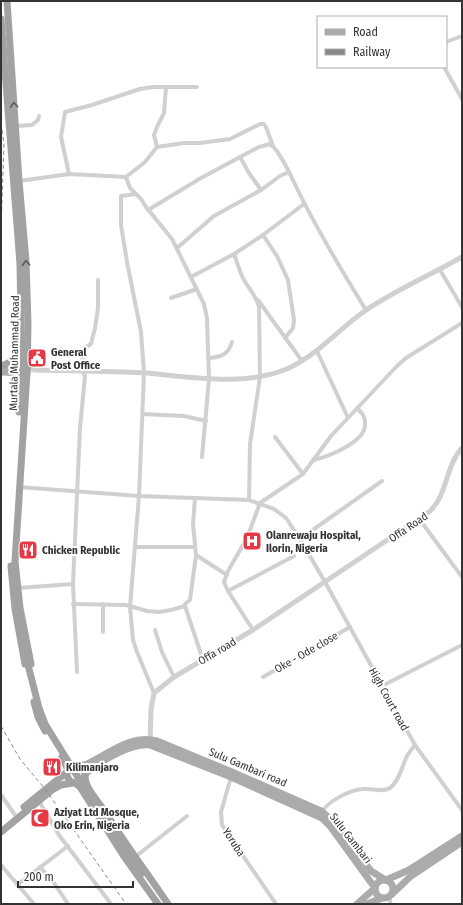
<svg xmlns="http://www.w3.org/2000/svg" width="463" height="905" font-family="'Fira Sans Condensed',sans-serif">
<rect width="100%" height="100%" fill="#fff"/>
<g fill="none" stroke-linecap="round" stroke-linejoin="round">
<g stroke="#d0d0d0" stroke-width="4">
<path d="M446 42 462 36"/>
<path d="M444 67 462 99"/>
<path d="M16 126 32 125 38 120 39 116"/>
<path d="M157 147 154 135 157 127 164 113 166 87"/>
<path d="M240 157 249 173 261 190"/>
<path d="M69 174 61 137 65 112 92 105 140 89 153 87H197"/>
<path d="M126 177 130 188 141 199 146 207 172 239 204 304 207 318 209 379 202 457"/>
<path d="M19 181 69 174 126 177 145 162 157 147 184 143H200L230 139 260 124H264L266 127 273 146"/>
<path d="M136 194 121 196V225L127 262 141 332 144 373 139 496 130 607 133 640 137 652 154 693"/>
<path d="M148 210 201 178 259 147 270 144C279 150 288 170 293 180 314 225 340 268 366 310"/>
<path d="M263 235 277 256 288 280 294 320 293 328 285 338"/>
<path d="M177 248 214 216 261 190 280 176 289 172"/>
<path d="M440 270 462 307"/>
<path d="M191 277 234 254 263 235 304 204"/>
<path d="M171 298 197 289"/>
<path d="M258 300 302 361"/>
<path d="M317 351 348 418"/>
<path d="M209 358C221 357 228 355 232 342"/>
<path d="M143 414 184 416 206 421"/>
<path d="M275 437 303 474"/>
<path d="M313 460C328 457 365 442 365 425 366 417 362 413 357 408"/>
<path d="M19 487 139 496 249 500 250 444 260 377 259 307C256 295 247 287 242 276 239 269 237 262 234 254"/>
<path d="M249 500 274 509 286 518 300 539 325 582 415 745 462 810"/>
<path d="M420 520 462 577"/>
<path d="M300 539 382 481"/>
<path d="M135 547H195"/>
<path d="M196 555 227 575"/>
<path d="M18 588 73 584"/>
<path d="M228 591 294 556"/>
<path d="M73 604 126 605 147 611 159 612 171 610 185 606V604L190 600 196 555 193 524 195 498"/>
<path d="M185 606 203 660"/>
<path d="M155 630 162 652 174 677"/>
<path d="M253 630 228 591 224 582 228 571 247 538 260 503 303 474 331 436 397 366 406 358 462 323"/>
<path d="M103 632V604"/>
<path d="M77 672 73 584 80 428 85 376C79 367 83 357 86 347L91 344 95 328 98 308V280"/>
<path d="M263 677 350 627"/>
<path d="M382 686 462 645"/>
<path d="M231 777 221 812 222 825 276 904"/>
<path d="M1 795 15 815"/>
<path d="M39 801 59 835 111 904"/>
<path d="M321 813C328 801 349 790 363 789 372 788 382 793 390 788 399 781 402 767 406 758 408 753 412 749 415 745"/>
<path d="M135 857 187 816"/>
<path d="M1 865 34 904"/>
<path d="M40 867 54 883 68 904"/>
<path d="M17 885 68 846"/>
<path d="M390 904V895"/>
</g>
<g stroke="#d0d0d0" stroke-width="5">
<path d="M27 367 34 370C71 371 109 371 146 373 192 377 246 387 289 368 317 355 337 331 362 313 393 291 429 276 462 257"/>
<path d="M150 742 151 709 154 693 174 677 253 630 429 512C448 495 445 466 462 448"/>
</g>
<g stroke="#ababab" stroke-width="7">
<path d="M1 367H27"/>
<path d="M1 372 27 373"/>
<path d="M79 765H85C109 754 130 734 157 741L232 772 321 811 335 823 371 871 384 879"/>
<path d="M85 774C101 761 130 743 150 745L231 777 322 818 330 826 375 888 357 904"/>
<circle cx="384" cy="889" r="9"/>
<path d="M386 880 409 870 462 836"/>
<path d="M392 894 411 876 462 842"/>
<path d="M367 904 382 898"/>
</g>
<g stroke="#a2a2a2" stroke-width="7">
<path d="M7 1 19 181 26 261 28 324 27 373 15 561 20 608 31 664"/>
<path d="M1 19 20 264 22 371 19 412"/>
<path d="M1 366C10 363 17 359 19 349"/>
<path d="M11 566 15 609 25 664"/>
<path d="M34 702 38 717 45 731"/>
<path d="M62 757 68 770"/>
<circle cx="76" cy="774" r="9"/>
<path d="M85 776C85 788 97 800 104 810 124 842 147 873 168 904"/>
<path d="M75 783 80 787 123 855 158 904"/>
<path d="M24 807 67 772"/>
<path d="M1 832 52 790 61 785 73 783"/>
</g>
<g stroke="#888" stroke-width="1" stroke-dasharray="4 3" stroke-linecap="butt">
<path d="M1 123 4 144 1 229"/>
<path d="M1 726 20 759 45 789 126 904"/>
</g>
<path stroke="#a2a2a2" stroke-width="7" d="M26 657 39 708 45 724 105 821 141 874"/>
</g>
<defs><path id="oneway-chevron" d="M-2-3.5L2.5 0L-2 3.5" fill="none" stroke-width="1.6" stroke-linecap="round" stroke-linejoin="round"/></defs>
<g stroke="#5a5a5a">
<use href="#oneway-chevron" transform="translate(14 105) rotate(-94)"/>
<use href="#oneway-chevron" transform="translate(26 263) rotate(-93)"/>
</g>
<defs>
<g id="civic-square" transform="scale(1)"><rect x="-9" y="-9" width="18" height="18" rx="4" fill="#e63946" stroke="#fff"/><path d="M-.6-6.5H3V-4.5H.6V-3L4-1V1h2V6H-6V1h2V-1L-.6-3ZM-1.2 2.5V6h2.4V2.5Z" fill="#fff"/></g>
<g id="hospital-square" transform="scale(1)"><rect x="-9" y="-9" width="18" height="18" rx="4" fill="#e63946" stroke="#fff"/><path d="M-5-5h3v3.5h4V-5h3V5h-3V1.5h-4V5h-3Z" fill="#fff"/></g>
<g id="restaurant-square" transform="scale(1)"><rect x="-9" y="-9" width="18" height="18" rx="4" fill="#e63946" stroke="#fff"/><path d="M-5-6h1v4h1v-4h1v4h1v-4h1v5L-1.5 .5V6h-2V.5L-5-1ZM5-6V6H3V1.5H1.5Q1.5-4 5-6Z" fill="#fff"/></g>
<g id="mosque-square" transform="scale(1)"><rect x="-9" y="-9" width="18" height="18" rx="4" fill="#e63946" stroke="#fff"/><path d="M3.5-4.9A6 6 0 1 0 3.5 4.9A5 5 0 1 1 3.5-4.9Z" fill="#fff"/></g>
</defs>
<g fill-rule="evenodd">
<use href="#civic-square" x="37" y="358"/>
<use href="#hospital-square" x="252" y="541"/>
<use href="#restaurant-square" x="28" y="550"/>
<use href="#restaurant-square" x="52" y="767"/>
<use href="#mosque-square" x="40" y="818"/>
</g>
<g text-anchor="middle" stroke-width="4" stroke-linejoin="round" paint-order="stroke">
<g font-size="11" font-weight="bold" fill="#333" stroke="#fff" text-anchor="start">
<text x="51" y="356">General<tspan x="51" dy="13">Post Office</tspan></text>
<text x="266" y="539">Olanrewaju Hospital,<tspan x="266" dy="13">Ilorin, Nigeria</tspan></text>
<text x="42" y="554">Chicken Republic</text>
<text x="66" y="771">Kilimanjaro</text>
<text x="54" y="816">Aziyat Ltd Mosque,<tspan x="54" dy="13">Oko Erin, Nigeria</tspan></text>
</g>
<g font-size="11" fill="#333" stroke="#fff">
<text transform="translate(14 353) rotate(-89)" y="4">Murtala Muhammad Road</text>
<text transform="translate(408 527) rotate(-34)" y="4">Offa Road</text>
<text transform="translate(217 651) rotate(-31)" y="4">Offa road</text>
<text transform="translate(306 652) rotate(-30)" y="4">Oke - Ode close</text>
<text transform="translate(389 699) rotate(61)" y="4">High Court road</text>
<text transform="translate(248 767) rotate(23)" y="4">Sulu Gambari road</text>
<text transform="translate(351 838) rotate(52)" y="4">Sulu Gambari</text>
<text transform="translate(234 842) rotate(57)" y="4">Yoruba</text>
</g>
</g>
<rect width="463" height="905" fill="none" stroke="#333333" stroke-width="4"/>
<rect x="317" y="16" width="130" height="52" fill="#ffffff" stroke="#adadad"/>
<rect x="325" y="29" width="20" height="6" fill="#ababab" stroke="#adadad"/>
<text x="353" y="36" font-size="12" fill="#333333">Road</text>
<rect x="325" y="49" width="20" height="6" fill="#888888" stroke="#adadad"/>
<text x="353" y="56" font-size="12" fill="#333333">Railway</text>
<path d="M18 881v6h115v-6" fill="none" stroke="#333333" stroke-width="2"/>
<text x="24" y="881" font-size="12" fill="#333333" stroke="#ffffff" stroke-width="3" paint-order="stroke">200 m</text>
</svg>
